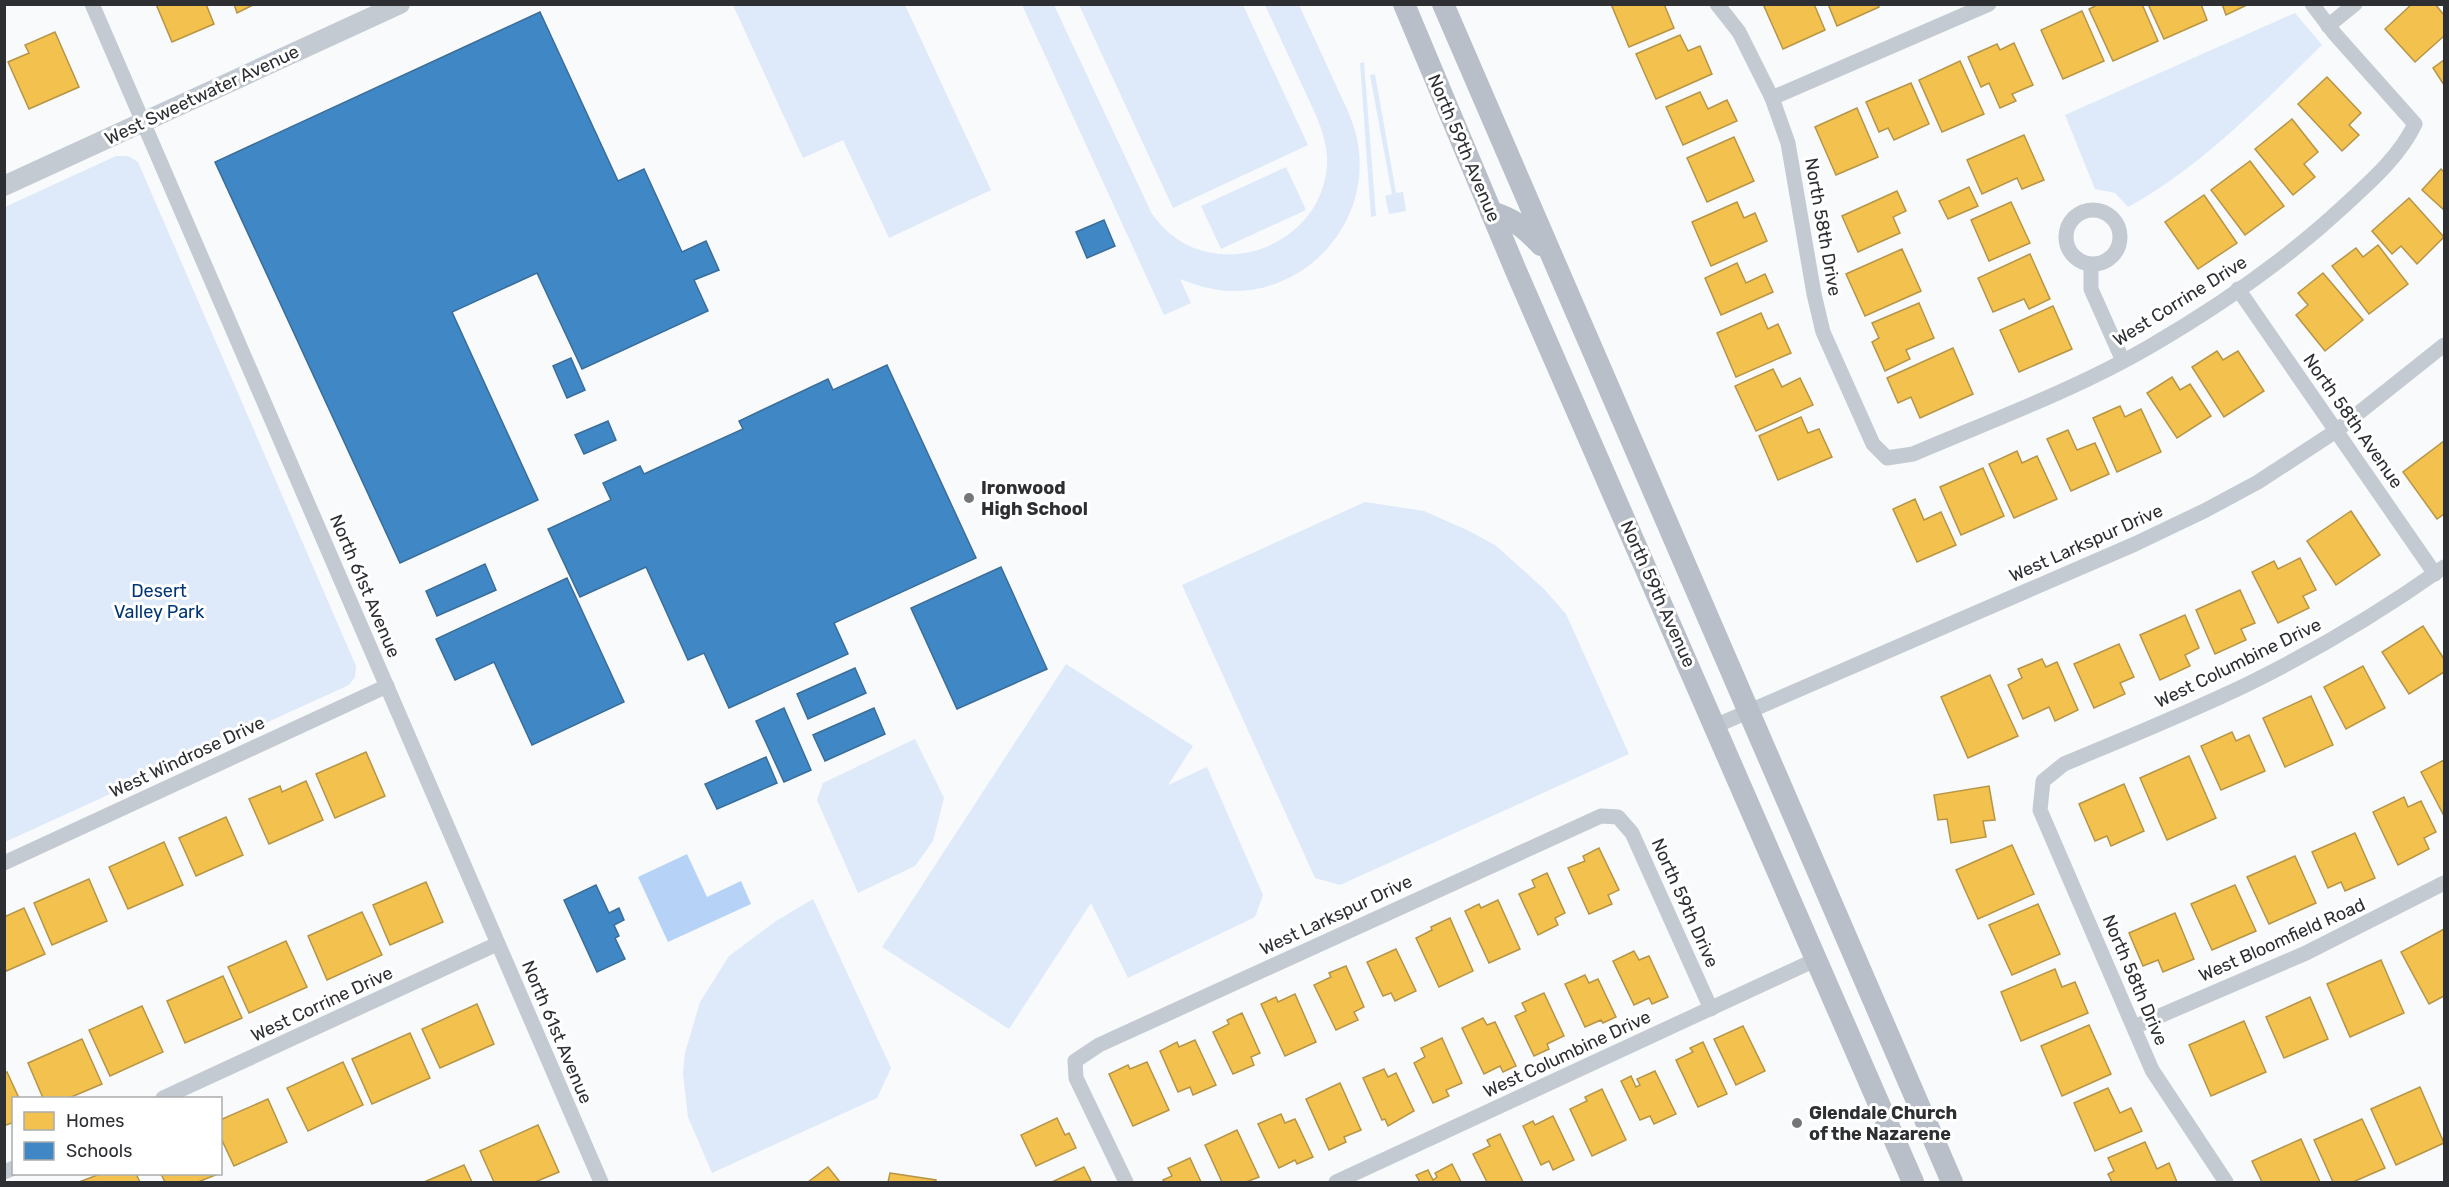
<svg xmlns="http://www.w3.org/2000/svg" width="2449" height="1187" font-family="Rubik,sans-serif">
<rect width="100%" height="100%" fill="#f8fafc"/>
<g fill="#deeaf9">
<path d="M733 5H905L991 190 889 238 843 140 803 158Z"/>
<path d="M1022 5H1054L1152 214C1163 229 1176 241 1194 248 1257 272 1330 225 1327 156 1325 130 1312 107 1301 83 1289 57 1277 31 1265 5H1299C1310 29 1322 54 1333 79 1344 103 1357 126 1359 152 1367 227 1304 294 1229 291 1211 290 1196 285 1180 279L1191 303 1164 315Z"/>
<path d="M1079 5H1243L1308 145 1173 208Z"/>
<path d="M2295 13 2322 45C2262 103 2203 166 2128 207L2115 193 2095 189 2065 115Z"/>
<path d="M1364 62 1376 216 1371 217 1360 63Z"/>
<path d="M1375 74 1396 193 1403 192 1406 211 1389 214 1385 196 1392 194 1370 75Z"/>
<path d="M116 156H128L138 162 356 666 355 677 349 685 5 842V207Z"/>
<path d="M1286 167 1306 210 1221 249 1201 206Z"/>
<path d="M1365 502 1424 511 1467 530 1495 545 1543 588 1566 614 1629 754 1340 885 1315 878 1182 585Z"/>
<path d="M1066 664 1193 746 1168 785 1207 767 1263 895 1255 917 1128 978 1091 903 1009 1029 882 947Z"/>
<path d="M915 739 944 798 933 841 915 866 858 893 817 800 823 783Z"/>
<path d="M813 899 891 1068 877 1098 712 1173 688 1117 683 1073 685 1053 700 1002 729 956 776 921Z"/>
</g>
<path fill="#b6d3f7" d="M687 854 707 897 741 881 751 904 668 942 638 877Z"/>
<g fill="#f2c14e" stroke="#b79546" stroke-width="1.5">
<path d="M156 4H206L214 24 172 42Z"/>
<path d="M234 4H255L237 13Z"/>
<path d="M1611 4H1664L1674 28 1629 47Z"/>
<path d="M1763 4H1814L1825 30 1783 49Z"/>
<path d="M1828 4H1878L1879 7 1837 26Z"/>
<path d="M2099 4H2142L2158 41 2113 61 2089 9Z"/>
<path d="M2148 4H2201L2207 20 2164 39Z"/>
<path d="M2222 4H2249L2226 15Z"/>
<path d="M2412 4H2435L2444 15V36L2415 62 2385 29Z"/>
<path d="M2082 11 2104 61 2063 79 2041 30Z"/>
<path d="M55 32 79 87 29 109 8 62 29 53 25 45Z"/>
<path d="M1680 35 1688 51 1700 46 1712 74 1656 99 1636 54Z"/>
<path d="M2014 43 2033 85 2012 94 2016 101 2000 108 1989 83 1981 87 1968 57 1997 44 2000 50Z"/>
<path d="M2444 60V85L2433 68Z"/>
<path d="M1960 61 1984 114 1942 132 1919 80Z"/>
<path d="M2327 77 2361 113 2349 125 2359 135 2342 151 2298 104Z"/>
<path d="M1911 83 1929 124 1894 140 1888 128 1879 132 1866 102Z"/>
<path d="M1700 92 1708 109 1727 100 1737 121 1683 145 1666 107Z"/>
<path d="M1857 108 1878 157 1836 175 1815 127Z"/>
<path d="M2292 119 2318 152 2304 164 2315 177 2293 195 2255 149Z"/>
<path d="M2024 135 2044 180 2022 189 2017 178 1982 194 1967 160Z"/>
<path d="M1734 137 1754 181 1707 202 1687 158Z"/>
<path d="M2250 161 2284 206 2245 235 2211 190Z"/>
<path d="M2441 169 2444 172V210L2422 190Z"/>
<path d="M1969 187 1978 206 1948 219 1939 201Z"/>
<path d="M1897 191 1906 211 1893 217 1900 233 1858 252 1842 216Z"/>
<path d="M2204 195 2237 243 2198 269 2165 222Z"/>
<path d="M2409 198 2444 237 2417 264 2401 246 2392 254 2372 231Z"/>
<path d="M1737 202 1744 218 1755 213 1767 241 1711 266 1692 222Z"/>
<path d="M2011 202 2030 243 1989 261 1971 220Z"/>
<path d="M2378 245 2408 284 2369 314 2332 266 2356 248 2363 257Z"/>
<path d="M1902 249 1921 291 1865 316 1846 274Z"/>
<path d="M2030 254 2050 299 2029 309 2024 299 1993 312 1978 278Z"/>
<path d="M1737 263 1746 283 1765 274 1773 292 1721 315 1705 278Z"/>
<path d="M2323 273 2363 320 2325 351 2296 315 2308 305 2298 293Z"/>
<path d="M1919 303 1934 338 1906 350 1910 359 1885 371 1872 342 1879 338 1872 323Z"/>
<path d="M2053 306 2072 349 2019 372 2000 330Z"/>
<path d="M1761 313 1768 329 1778 324 1791 353 1736 377 1717 333Z"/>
<path d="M1953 348 1973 394 1920 418 1911 397 1898 403 1887 378Z"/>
<path d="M2217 351 2223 360 2238 351 2264 391 2224 417 2192 367Z"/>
<path d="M1773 369 1782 387 1800 378 1813 405 1756 431 1735 386Z"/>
<path d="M2172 377 2180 390 2190 384 2211 416 2177 438 2147 393Z"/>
<path d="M2120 406 2125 417 2141 409 2161 452 2117 472 2093 418Z"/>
<path d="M1801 417 1808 433 1819 429 1832 457 1778 480 1759 436Z"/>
<path d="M2068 430 2077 450 2095 443 2109 474 2071 491 2047 439Z"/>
<path d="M2444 441V514L2437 519 2403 472Z"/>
<path d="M2017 451 2022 463 2037 456 2057 499 2014 518 1989 464Z"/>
<path d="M1983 468 2004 516 1961 535 1940 487Z"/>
<path d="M1915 499 1924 520 1941 512 1956 545 1917 562 1893 509Z"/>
<path d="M2351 511 2380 555 2336 585 2307 541Z"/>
<path d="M2300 558 2316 590 2303 596 2309 608 2278 623 2252 572 2274 561 2278 569Z"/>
<path d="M2240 590 2255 623 2241 629 2246 640 2215 654 2196 610Z"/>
<path d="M2185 615 2199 648 2185 655 2190 666 2160 680 2140 635Z"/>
<path d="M2423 626 2444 659V672L2409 694 2382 652Z"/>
<path d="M2119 644 2134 677 2120 683 2125 694 2094 708 2074 664Z"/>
<path d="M2042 659 2046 667 2057 662 2078 710 2055 721 2049 707 2023 719 2008 685 2022 678 2018 669Z"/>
<path d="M2363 666 2385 708 2346 729 2324 687Z"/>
<path d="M1990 675 2018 736 1968 758 1941 697Z"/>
<path d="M2311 696 2333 745 2285 767 2263 718Z"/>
<path d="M2232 732 2236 741 2249 735 2265 771 2221 790 2201 746Z"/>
<path d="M366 752 385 796 335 818 316 774Z"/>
<path d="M2189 756 2216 818 2167 840 2140 778Z"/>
<path d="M2444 760V816L2421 772Z"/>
<path d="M306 781 323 820 269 844 249 799 280 786 282 792Z"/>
<path d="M2124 784 2144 831 2111 846 2107 836 2095 841 2079 804Z"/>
<path d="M1989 786 1995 820 1983 821 1986 837 1951 843 1947 819 1938 820 1934 795Z"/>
<path d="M2404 797 2408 807 2421 801 2436 832 2424 838 2429 849 2398 865 2373 812Z"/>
<path d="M226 817 243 855 196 876 179 838Z"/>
<path d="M2355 833 2375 878 2345 891 2341 882 2328 888 2312 852Z"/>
<path d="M164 842 183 885 128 909 109 867Z"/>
<path d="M2012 845 2034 894 1978 919 1956 870Z"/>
<path d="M1599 848 1619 890 1608 895 1612 904 1589 914 1568 868 1585 861 1583 856Z"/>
<path d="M2295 856 2316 903 2269 924 2247 877Z"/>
<path d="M1547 873 1565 913 1555 918 1558 925 1538 935 1519 894 1535 887 1532 880Z"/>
<path d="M89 879 107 921 52 945 34 903Z"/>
<path d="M426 882 443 922 390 945 373 905Z"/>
<path d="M2235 885 2256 931 2212 950 2191 904Z"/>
<path d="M1498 900 1520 949 1489 963 1465 911 1479 904 1481 908Z"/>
<path d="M2038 904 2060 954 2012 975 1989 925Z"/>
<path d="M24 908 45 954 4 972V917Z"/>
<path d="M362 912 382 955 327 980 308 936Z"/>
<path d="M2175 913 2194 959 2163 972 2158 960 2143 966 2129 933Z"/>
<path d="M1450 918 1473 971 1439 987 1416 938 1432 930 1431 927Z"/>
<path d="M2444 929V996L2429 1004 2401 952Z"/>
<path d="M286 941 307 987 249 1013 228 967Z"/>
<path d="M1396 949 1416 991 1395 1001 1391 993 1383 996 1367 962Z"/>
<path d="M1634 951 1639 960 1649 956 1668 997 1652 1004 1649 998 1634 1005 1613 961Z"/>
<path d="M2381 960 2404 1013 2350 1037 2327 984Z"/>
<path d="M1346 966 1364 1007 1354 1012 1358 1020 1336 1030 1314 985 1331 977 1329 973Z"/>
<path d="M2055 969 2062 987 2075 982 2088 1013 2021 1041 2001 992Z"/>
<path d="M1585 975 1589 983 1598 979 1616 1017 1603 1023 1601 1020 1585 1027 1565 984Z"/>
<path d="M223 976 242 1018 185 1043 167 1001Z"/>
<path d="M1544 993 1564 1036 1547 1044 1549 1049 1534 1056 1515 1016 1526 1011 1522 1003Z"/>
<path d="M1295 994 1316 1042 1285 1056 1261 1004 1276 997 1278 1002Z"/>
<path d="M2310 997 2328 1039 2284 1058 2266 1017Z"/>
<path d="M477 1004 494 1044 440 1068 422 1029Z"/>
<path d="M142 1006 163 1052 110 1076 89 1030Z"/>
<path d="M1242 1013 1260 1053 1251 1057 1254 1065 1233 1074 1213 1032 1229 1024 1227 1020Z"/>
<path d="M1483 1018 1487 1025 1495 1022 1516 1066 1503 1072 1500 1066 1484 1074 1462 1028Z"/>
<path d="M2244 1021 2266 1072 2211 1096 2189 1045Z"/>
<path d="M2089 1025 2111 1074 2062 1096 2041 1046Z"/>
<path d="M1743 1026 1765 1071 1736 1085 1714 1039Z"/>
<path d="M410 1033 430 1078 372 1104 352 1059Z"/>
<path d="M1442 1038 1462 1083 1446 1090 1449 1096 1433 1103 1414 1063 1425 1057 1421 1048Z"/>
<path d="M82 1039 102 1084 69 1098H43L28 1063Z"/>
<path d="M1195 1040 1216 1085 1193 1095 1190 1087 1178 1092 1160 1051 1177 1042 1179 1047Z"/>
<path d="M1703 1042 1727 1094 1698 1107 1676 1060 1693 1052 1690 1048Z"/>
<path d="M343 1062 363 1105 308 1131 287 1088Z"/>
<path d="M1147 1062 1169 1110 1133 1126 1109 1074 1128 1065 1130 1069Z"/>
<path d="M1384 1069 1388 1077 1396 1073 1414 1111 1388 1126 1385 1119 1382 1120 1363 1078Z"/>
<path d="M1655 1071 1676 1114 1654 1124 1650 1116 1640 1120 1621 1081 1631 1076 1636 1087 1640 1085 1637 1079Z"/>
<path d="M7 1072 19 1098H14V1122L4 1126V1073Z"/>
<path d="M1340 1083 1361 1130 1344 1137 1346 1142 1329 1150 1306 1099Z"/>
<path d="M2420 1087 2444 1143 2396 1165 2371 1109Z"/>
<path d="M2108 1088 2120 1113 2131 1108 2142 1131 2095 1151 2074 1103Z"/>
<path d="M1602 1089 1626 1140 1592 1156 1570 1109 1587 1101 1585 1097Z"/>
<path d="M268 1099 287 1142 234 1166 220 1136V1120Z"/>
<path d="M1281 1114 1285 1123 1295 1119 1313 1157 1297 1164 1295 1160 1279 1168 1258 1124Z"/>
<path d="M1553 1116 1574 1160 1553 1170 1549 1161 1541 1165 1523 1126 1533 1121 1535 1125Z"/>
<path d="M1057 1118 1065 1135 1069 1133 1076 1148 1036 1166 1021 1135Z"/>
<path d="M2362 1119 2385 1168 2353 1182H2333L2314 1140Z"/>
<path d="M538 1125 559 1172 535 1182H494L480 1151Z"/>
<path d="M1237 1130 1259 1177 1246 1182H1222L1205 1145Z"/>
<path d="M1500 1134 1523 1182H1487L1473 1154 1490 1146 1487 1140Z"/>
<path d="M2301 1139 2320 1182H2262L2252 1161Z"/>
<path d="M2145 1142 2157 1169 2169 1163 2177 1182H2112L2108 1174 2114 1171 2108 1158Z"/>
<path d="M1190 1158 1201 1182H1165L1163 1180 1172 1176 1168 1168Z"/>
<path d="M1452 1164 1461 1182H1420L1416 1175 1428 1170 1433 1180 1437 1177 1435 1173Z"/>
<path d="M464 1165 472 1182H424Z"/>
<path d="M828 1167 840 1182H808Z"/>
<path d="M1084 1167 1091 1181 1052 1182Z"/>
<path d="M890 1173 936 1180V1182H888Z"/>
<path d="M100 1174H136L140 1182H79Z"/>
<path d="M161 1174H218L198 1182H165Z"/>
</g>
<g fill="#3f88c5" stroke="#3a6d99" stroke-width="1.5">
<path d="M540 12 618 181 644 169 682 252 706 241 719 270 694 280 708 311 582 369 537 273 452 312 538 500 400 563 215 162Z"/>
<path d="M1104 220 1115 246 1087 258 1076 232Z"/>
<path d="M571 358 585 390 567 398 553 366Z"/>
<path d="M887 365 976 558 834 623 848 654 729 708 704 653 688 660 646 567 580 597 548 529 611 500 603 483 640 466 644 474 743 429 739 421 828 379 833 390Z"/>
<path d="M608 421 616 440 584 454 575 435Z"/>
<path d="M485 564 496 590 437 616 426 591Z"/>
<path d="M1001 567 1047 669 957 709 911 608Z"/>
<path d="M567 578 624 702 532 745 494 662 455 680 436 639Z"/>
<path d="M855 668 866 693 808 719 797 694Z"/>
<path d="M784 708 811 770 784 782 756 721Z"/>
<path d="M874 708 885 734 825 761 813 735Z"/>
<path d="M766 757 777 783 717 809 705 784Z"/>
<path d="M596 885 609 913 619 908 624 920 614 925 619 936 615 938 625 959 597 972 564 900Z"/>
</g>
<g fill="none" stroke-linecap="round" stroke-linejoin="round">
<g stroke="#c3cad1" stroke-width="15">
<path d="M92 4 601 1182"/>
<path d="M1717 4 1739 32 1772 98 1788 143 1814 294 1823 332 1873 444 1887 458 1913 454C1990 421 2077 389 2149 347 2218 307 2286 260 2344 206 2371 181 2399 157 2415 124L2334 33 2312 4"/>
<path d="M2328 26 2355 4"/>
<path d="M1772 98 1989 4"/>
<circle cx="2093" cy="237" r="27"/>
<path d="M2091 265V289L2123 361"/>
<path d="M2238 289 2435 574"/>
<path d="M1715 726 2135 544 2204 511 2258 482 2336 431 2444 345"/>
<path d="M4 863 387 686"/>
<path d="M2134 1027 2306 953 2444 883"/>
<path d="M163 1098 497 944"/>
<path d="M4 1172 14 1168"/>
<path d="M1126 1182 1076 1078 1075 1061 1099 1045 1601 816 1618 817 1632 833 1711 1009"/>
<path d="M1336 1182 1815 960"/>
<path d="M2226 1182 2152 1070 2040 810 2043 781 2064 764C2126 738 2188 713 2248 684 2317 650 2382 611 2444 567"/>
</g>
<path stroke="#c3cad1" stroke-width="20" d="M4 186 400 4"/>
<g stroke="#b9bfc8" stroke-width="22">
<path d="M1404 4 1516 271 1913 1182"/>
<path d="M1443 4 1952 1182"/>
<path d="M1491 212C1513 218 1525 228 1541 245"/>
</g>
</g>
<g fill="#747679" stroke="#fff" stroke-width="2">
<circle cx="969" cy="498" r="6"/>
<circle cx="1797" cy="1123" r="6"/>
</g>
<g text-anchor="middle" stroke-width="6" stroke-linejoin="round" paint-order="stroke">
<g font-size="18" fill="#2d2f32" stroke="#fff">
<text transform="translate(202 95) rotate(-25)" y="6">West Sweetwater Avenue</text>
<text transform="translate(1464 148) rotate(67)" y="6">North 59th Avenue</text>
<text transform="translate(1823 227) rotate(80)" y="6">North 58th Drive</text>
<text transform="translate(2180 301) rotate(-32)" y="6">West Corrine Drive</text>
<text transform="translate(2353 421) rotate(55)" y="6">North 58th Avenue</text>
<text transform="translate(2086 543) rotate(-24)" y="6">West Larkspur Drive</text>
<text transform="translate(365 586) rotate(67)" y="6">North 61st Avenue</text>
<text transform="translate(1658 594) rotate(66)" y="6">North 59th Avenue</text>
<text transform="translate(2238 663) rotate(-26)" y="6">West Columbine Drive</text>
<text transform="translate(187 757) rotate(-25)" y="6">West Windrose Drive</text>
<text transform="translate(1685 903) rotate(66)" y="6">North 59th Drive</text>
<text transform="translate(1336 915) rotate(-25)" y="6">West Larkspur Drive</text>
<text transform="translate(2282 940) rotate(-24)" y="6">West Bloomfield Road</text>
<text transform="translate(2135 980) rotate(67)" y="6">North 58th Drive</text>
<text transform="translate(322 1004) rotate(-25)" y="6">West Corrine Drive</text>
<text transform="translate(557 1032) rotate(67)" y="6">North 61st Avenue</text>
<text transform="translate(1567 1054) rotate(-25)" y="6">West Columbine Drive</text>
</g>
<g font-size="18" font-weight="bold" fill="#2d2f32" stroke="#fff" text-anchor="start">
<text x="981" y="494">Ironwood<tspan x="981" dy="21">High School</tspan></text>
<text x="1809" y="1119">Glendale Church<tspan x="1809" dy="21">of the Nazarene</tspan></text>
</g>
<g font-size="18" fill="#003772" stroke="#fff">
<text x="159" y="597">Desert<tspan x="159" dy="21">Valley Park</tspan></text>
</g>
</g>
<rect width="2449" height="1187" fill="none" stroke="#2d2f32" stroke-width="12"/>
<rect x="12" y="1097" width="210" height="78" fill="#ffffff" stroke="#abacad" stroke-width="1.5"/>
<rect x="24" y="1112" width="30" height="18" fill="#f2c14e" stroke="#abacad" stroke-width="1.5"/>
<text x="66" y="1127" font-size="18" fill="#2d2f32">Homes</text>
<rect x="24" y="1142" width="30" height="18" fill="#3f88c5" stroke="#abacad" stroke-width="1.5"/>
<text x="66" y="1157" font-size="18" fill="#2d2f32">Schools</text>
</svg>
